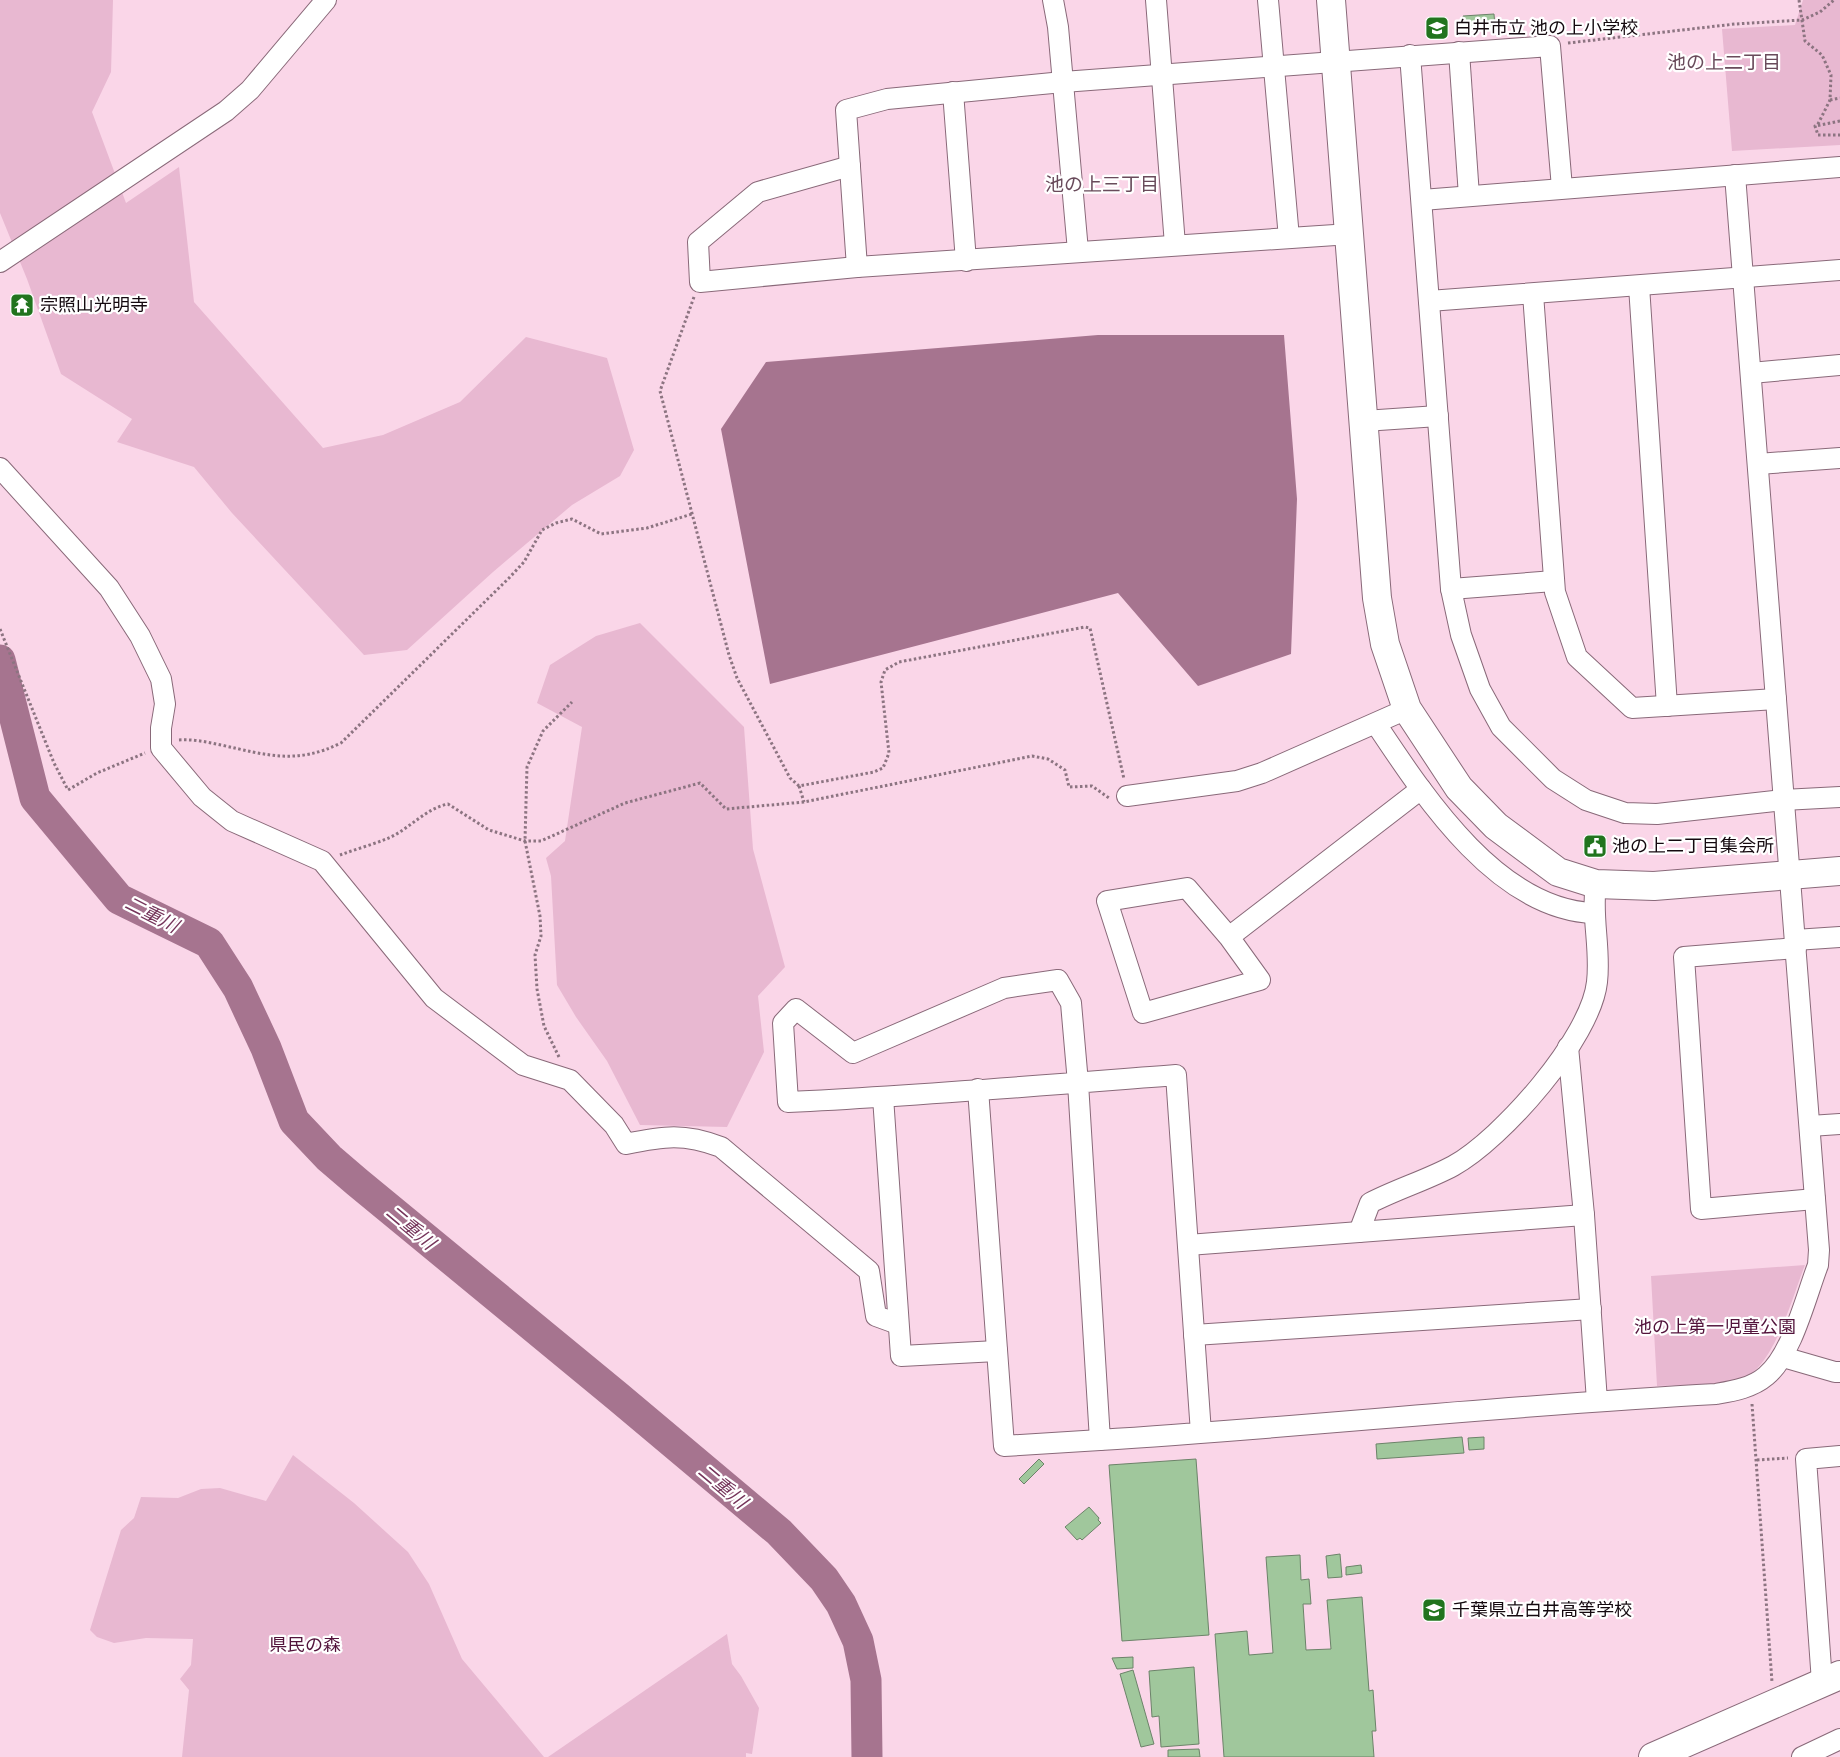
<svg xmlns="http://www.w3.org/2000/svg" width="1840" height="1757" font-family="'Titillium Web','Noto Sans JP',sans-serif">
<rect width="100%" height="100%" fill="#fad6e8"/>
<g fill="#e8b8d1">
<path d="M0 0H113L111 72 92 112 126 203 179 167 194 302 323 448 383 435 460 402 526 337 607 358 634 450 620 476 572 505 493 572 407 650 364 655 232 513 194 467 117 442 132 419 61 374 27 279 0 213Z"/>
<path d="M1803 0H1840V145L1732 151 1722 29 1795 25Z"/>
<path d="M640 623 744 727 753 849 785 967 758 996 764 1052 727 1127 640 1125 607 1061 576 1017 557 985 551 876 546 858 565 841 582 727 537 703 550 665 596 636Z"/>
<path d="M1805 1265C1793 1295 1775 1364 1744 1378 1725 1386 1679 1385 1657 1386L1651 1276Z"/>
<path d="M293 1455 354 1503 408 1552 429 1584 462 1659 544 1757H182L189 1690 180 1679 191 1665 193 1639 146 1638 114 1643 97 1637 90 1630 121 1530 134 1518 141 1497 178 1498 201 1489 220 1488 266 1501Z"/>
<path d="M727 1634 732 1664 741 1676 759 1708 752 1754 746 1753V1757H548Z"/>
</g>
<path fill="#a6748f" d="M1098 335H1284L1297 499 1291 654 1198 686 1118 593 770 684 721 429 766 362Z"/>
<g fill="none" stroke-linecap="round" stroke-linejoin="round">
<path stroke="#a6748f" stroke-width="31" d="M0 660 35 798 119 899 209 943 238 988 266 1048 294 1121 329 1158 357 1182 617 1396 779 1532 824 1579 841 1604 858 1641 866 1680 867 1757"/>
</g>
<g fill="#a0c79c" stroke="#6c8369">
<path d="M1494 14 1495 27 1464 29 1463 16Z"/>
<path d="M1462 1437 1464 1453 1377 1459 1376 1444Z"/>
<path d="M1484 1437V1449L1469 1450 1468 1438Z"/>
<path d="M1039 1459 1044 1464 1024 1484 1019 1479Z"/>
<path d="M1196 1459 1209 1635 1122 1641 1109 1465Z"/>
<path d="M1089 1507 1099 1518 1098 1520 1101 1523 1082 1540 1080 1538 1077 1540 1065 1527Z"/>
<path d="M1340 1554 1342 1577 1328 1578 1326 1556Z"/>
<path d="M1300 1555 1301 1580 1309 1579 1311 1604H1303L1306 1650 1331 1649 1327 1600 1362 1597 1369 1691 1373 1690 1376 1731H1372L1374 1757H1224L1215 1634 1247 1631 1249 1655 1273 1653 1266 1557Z"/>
<path d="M1361 1565 1362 1573 1346 1575V1567Z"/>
<path d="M1133 1657V1668L1117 1669 1112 1658Z"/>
<path d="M1194 1667 1199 1744 1161 1747 1159 1716 1152 1717 1149 1671Z"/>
<path d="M1133 1670 1154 1744 1141 1747 1120 1674Z"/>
<path d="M1199 1749 1200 1757H1168V1750Z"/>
</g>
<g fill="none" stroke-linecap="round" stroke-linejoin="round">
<g stroke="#896979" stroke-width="22">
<g id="street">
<path d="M1053 0 1058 27 1078 251"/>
<path d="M1156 0 1175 245"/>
<path d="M1268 0 1289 238"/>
<path d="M1459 52 1469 196"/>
<path d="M1410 55 1451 589 1461 635 1480 689 1501 727 1553 779 1586 800 1625 813 1657 814 1783 800 1840 797"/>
<path d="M953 92 966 261"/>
<path d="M850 166 758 192 698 242 700 282 857 267 1350 234"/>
<path d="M1422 200 1840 167"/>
<path d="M0 262 226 111 250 90 326 0"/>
<path d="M857 267 846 110 887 99 1063 82 1550 46 1562 188"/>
<path d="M1639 286 1667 706"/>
<path d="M1533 294 1555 592 1577 657 1632 708 1776 699"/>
<path d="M1429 301 1840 270"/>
<path d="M1751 373 1840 365"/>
<path d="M1364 421 1438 416"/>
<path d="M1758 464 1840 458"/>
<path d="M0 468 109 588 140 636 161 679 165 704 161 728V748L202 797 232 821 322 861 434 998 523 1065 570 1080 614 1125 626 1144C664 1136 684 1133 721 1147L869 1271 876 1316 898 1324"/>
<path d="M1451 589 1554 581"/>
<path d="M1376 724C1424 796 1498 910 1594 913"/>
<path d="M1127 796 1237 781 1262 773 1407 709"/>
<path d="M1229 937 1187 888 1107 901 1143 1013 1260 980 1229 937 1421 789"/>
<path d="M1795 940 1840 937"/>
<path d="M1796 948 1684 957 1701 1209 1815 1199"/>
<path d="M1568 1047 1584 1215 1597 1401"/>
<path d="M978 1089 1004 1446 1100 1440"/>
<path d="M883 1097 901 1356 997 1351"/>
<path d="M1810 1126 1840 1124"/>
<path d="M1359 1232 1370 1203C1397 1189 1427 1180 1453 1166 1502 1139 1591 1038 1597 982 1601 949 1591 916 1596 884"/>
<path d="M1188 1245 1584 1215"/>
<path d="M1194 1335 1591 1309"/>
<path d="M1783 1357 1835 1372H1840"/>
<path d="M1201 1433 1176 1075C1047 1085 917 1096 788 1102L783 1023 796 1009 853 1053 1004 988 1058 980 1071 1003 1078 1083 1100 1440C1305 1427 1510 1405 1716 1394 1733 1391 1752 1388 1766 1376 1792 1355 1806 1296 1818 1265L1819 1250 1735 175"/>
<path d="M1822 1682 1806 1459 1840 1456"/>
<path d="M1802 1757 1840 1739"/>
</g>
</g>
<g stroke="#896979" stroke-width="30">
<g id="secondary">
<path d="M1331 0 1377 598 1385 644 1407 709 1459 788 1496 826 1558 872 1596 884 1654 886 1840 871"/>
<path d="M1653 1757 1840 1675"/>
</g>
</g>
<g stroke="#8c7481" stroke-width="3" stroke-dasharray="2.5 2.5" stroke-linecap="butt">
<path d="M1799 0 1805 41 1822 55 1831 75 1830 100 1817 126"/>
<path d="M1568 43 1735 24 1802 20 1820 12 1834 0"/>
<path d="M1830 100 1840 98"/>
<path d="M1840 121 1815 126 1818 135H1840"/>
<path d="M694 297 660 391 729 655 737 678 790 778 799 786 874 772 883 768 889 753 881 682 885 670 899 662 1085 627 1090 628 1124 779"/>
<path d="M0 629 54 763 68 790 97 773 145 753"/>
<path d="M179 740C193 739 207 742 221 745 267 755 296 765 341 743L509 578 524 562 542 530 556 523 572 519 601 534 647 528 692 514"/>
<path d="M799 786 804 802"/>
<path d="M340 855C356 849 375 844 391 837 411 827 427 808 448 804L489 830 525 841H541L625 803 700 783 726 809 804 802 1032 756 1048 759 1065 770 1069 787 1092 786 1109 798"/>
<path d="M559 1057 544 1026 537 989 535 955 541 936 540 916 525 841 526 803 527 767 543 731 572 702"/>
<path d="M1752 1404 1772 1682"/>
<path d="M1757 1460 1788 1458"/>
</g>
<use href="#street" stroke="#fff" stroke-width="20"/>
<use href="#secondary" stroke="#fff" stroke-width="28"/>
</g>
<defs>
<g id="school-square" transform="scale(1.25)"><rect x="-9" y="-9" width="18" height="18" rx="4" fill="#21741e" stroke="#fff"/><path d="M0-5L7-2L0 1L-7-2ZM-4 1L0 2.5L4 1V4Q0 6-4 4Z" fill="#fff"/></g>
<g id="temple-square" transform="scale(1.25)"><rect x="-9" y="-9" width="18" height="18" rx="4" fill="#21741e" stroke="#fff"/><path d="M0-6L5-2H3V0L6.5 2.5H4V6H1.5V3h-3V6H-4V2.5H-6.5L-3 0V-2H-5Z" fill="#fff"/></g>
<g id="civic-square" transform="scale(1.25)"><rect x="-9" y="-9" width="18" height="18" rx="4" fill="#21741e" stroke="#fff"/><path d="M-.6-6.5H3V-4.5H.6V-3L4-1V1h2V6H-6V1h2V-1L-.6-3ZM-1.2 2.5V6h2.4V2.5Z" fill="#fff"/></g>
</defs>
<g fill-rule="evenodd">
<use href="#school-square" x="1437" y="28"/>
<use href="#temple-square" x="22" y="305"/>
<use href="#civic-square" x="1595" y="846"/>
<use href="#school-square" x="1434" y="1610"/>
</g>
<g text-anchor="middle" stroke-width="4.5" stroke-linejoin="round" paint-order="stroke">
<g font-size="18" fill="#14090f" stroke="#fff" text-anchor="start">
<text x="1454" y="34">白井市立 池の上小学校</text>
<text x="40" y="311">宗照山光明寺</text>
<text x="1612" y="852">池の上二丁目集会所</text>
<text x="1452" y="1616">千葉県立白井高等学校</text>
</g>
<g font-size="18" fill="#52133b" stroke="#fff">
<text x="1715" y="1333">池の上第一児童公園</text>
<text x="305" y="1651">県民の森</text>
</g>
<g font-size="19" fill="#694b5b" stroke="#fff">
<text x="1724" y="69">池の上二丁目</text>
<text x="1102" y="191">池の上三丁目</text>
</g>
<g font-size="19" font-style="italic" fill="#75345a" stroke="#fff">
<text transform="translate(152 914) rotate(27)" y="7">二重川</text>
<text transform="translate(411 1227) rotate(40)" y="7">二重川</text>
<text transform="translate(723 1486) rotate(40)" y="7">二重川</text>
</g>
</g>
</svg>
